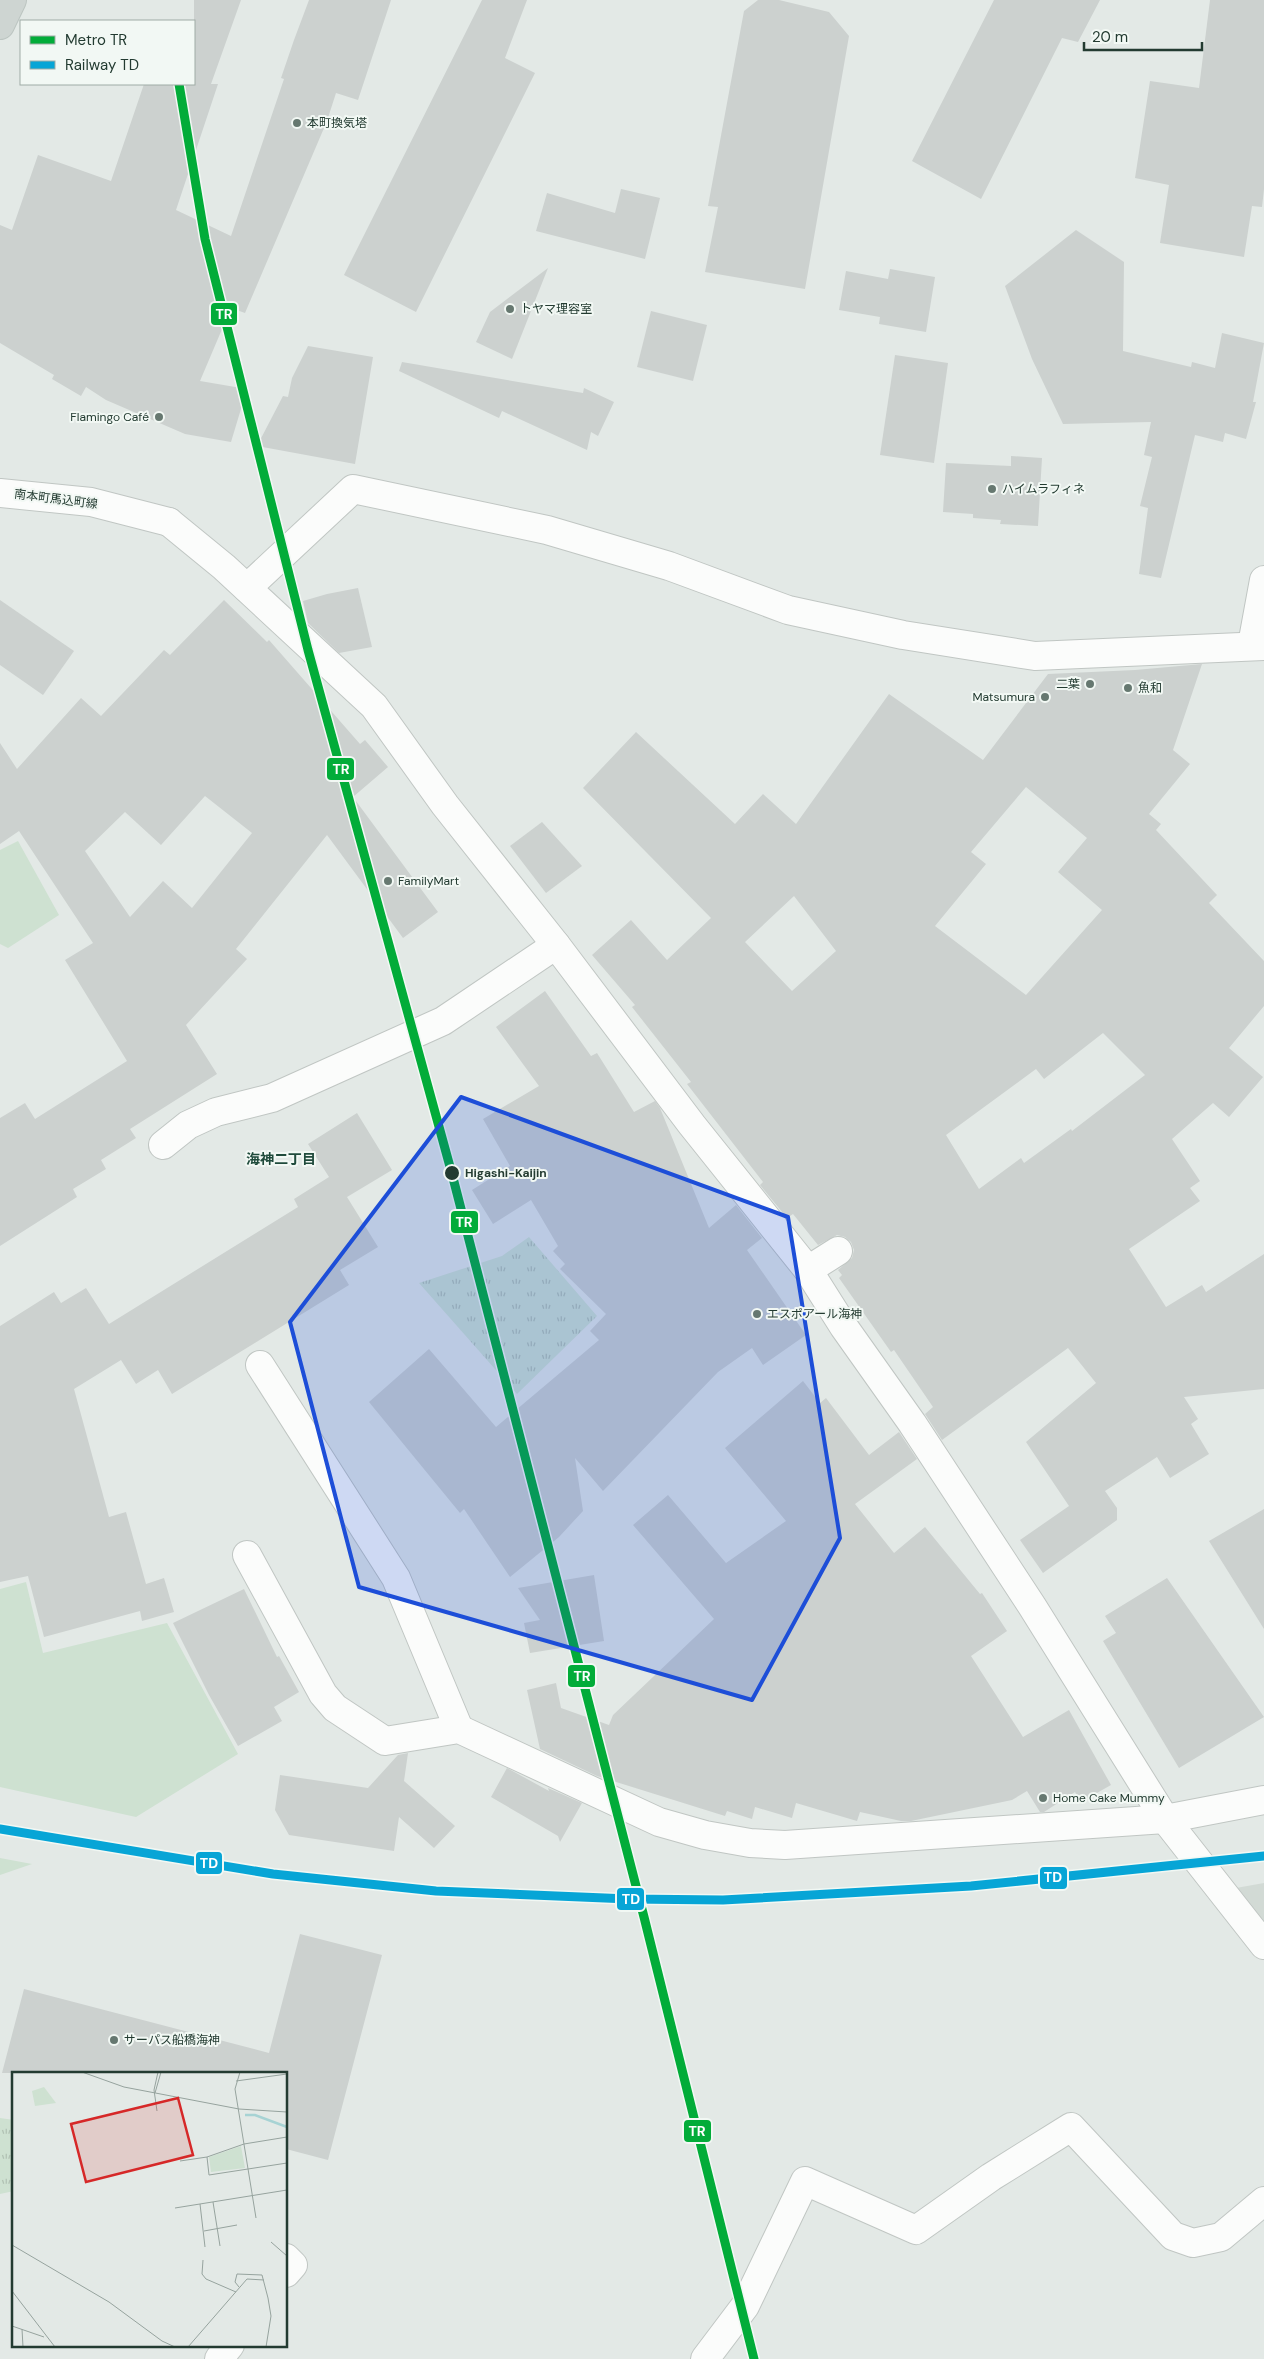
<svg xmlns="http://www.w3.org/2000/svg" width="1264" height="2359" font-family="'DM Sans','Noto Sans JP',sans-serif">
<defs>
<pattern id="park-tufts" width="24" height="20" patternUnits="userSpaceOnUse" patternTransform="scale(1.25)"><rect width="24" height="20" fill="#cee1d1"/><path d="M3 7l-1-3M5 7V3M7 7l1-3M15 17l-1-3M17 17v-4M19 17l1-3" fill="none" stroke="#b1c2b4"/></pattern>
</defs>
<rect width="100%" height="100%" fill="#e3e9e6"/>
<path fill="#d2dad5" d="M1264 1883V1925L1236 1888Z"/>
<g fill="#cee1d1">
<path d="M18 841 59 915 8 948 0 944V850Z"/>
<path d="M26 1582 43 1653 167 1623 238 1754 136 1817 0 1787V1589Z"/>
<path d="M0 1858 32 1864 0 1875Z"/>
</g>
<g fill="url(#park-tufts)">
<path d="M529 1237 597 1316 517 1394 419 1283 502 1256Z"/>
<path d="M0 2118 14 2120V2191L0 2194Z"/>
</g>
<g fill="#ccd1cf" fill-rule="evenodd">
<path d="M194 0H241L211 84H218L176 210 231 236 284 79 281 78 294 40 309 0H391L358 100 336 93 327 121 245 313 231 308 200 381 247 389 231 442 185 434 106 400 86 387 81 396 52 379 54 375 0 343V225L12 230 38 155 111 181 144 84H194Z"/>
<path d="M482 0H527L505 58 535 73 416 312 344 275Z"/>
<path d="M758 0H779L829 12 849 36 805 289 705 272 718 207 708 206 744 11Z"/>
<path d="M994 0H1100L1078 42 1062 38 981 199 912 161Z"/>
<path d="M1210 0H1264V189L1262 207 1252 206 1244 257 1160 243 1169 185 1135 178 1150 81 1199 88Z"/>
<path d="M621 189 660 198 645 259 536 231 547 193 615 213Z"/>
<path d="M1076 230 1124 262 1123 351 1191 367 1192 362 1215 368 1222 333 1264 343 1253 402H1256L1246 439 1225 433 1223 442 1195 435 1161 578 1139 574 1148 508 1140 506 1152 457 1144 455 1151 422 1063 424 1032 359 1005 286Z"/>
<path d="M548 268 512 359 476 342 490 312Z"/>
<path d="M890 269 935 277 926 332 879 324 880 317 839 310 846 271 888 279Z"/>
<path d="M651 311 707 325 693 381 637 367Z"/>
<path d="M308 346 373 357 355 464 257 446 283 396 288 397 292 378Z"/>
<path d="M895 355 948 363 934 463 880 455Z"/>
<path d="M402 362 583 393 584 388 614 402 598 436 591 432 587 450 502 411 499 418 399 371Z"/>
<path d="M1011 456 1042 458 1038 526 1000 524 1001 520 973 518V514L943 512 946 463 1011 466Z"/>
<path d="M358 588 372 647 339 653 308 623 303 601 327 594Z"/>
<path d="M0 600 74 651 43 695 0 665Z"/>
<path d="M224 600 267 642 269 640 360 744 365 740 388 767 353 797 438 912 403 938 327 835 236 949 247 959 186 1025 217 1074 130 1129 136 1138 101 1160 106 1169 73 1189 77 1197 0 1246V1118L25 1103 35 1119 127 1061 65 960 93 943 19 831 0 844V743L17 769 81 698 101 716 164 650 170 655ZM205 796 252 833 192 908 163 881 130 917 85 851 125 812 161 845Z"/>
<path d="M1202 664 1173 750 1190 764 1149 814 1161 824 1156 830 1217 895 1209 903 1264 961V1006L1229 1048 1263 1077 1229 1117 1213 1103 1172 1139 1200 1181 1190 1188 1200 1201 1129 1249 1166 1307 1202 1285 1206 1292 1264 1254V1389L1184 1397 1198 1419 1191 1424 1209 1454 1170 1478 1157 1457 1105 1491 1117 1508V1520L1043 1573 1020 1540 1069 1506 1026 1442 1096 1383 1068 1348 942 1440 925 1414 933 1407 894 1350 891 1352 839 1278 842 1275 838 1270 852 1258 854 1250 851 1242 845 1237 837 1235 818 1245 793 1214 787 1218 760 1185 763 1182 687 1084 691 1082 632 1007 635 1005 592 955 631 920 667 960 711 918 583 788 636 732 735 824 763 794 796 824 889 694 983 760 1048 674 1135 670ZM1026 787 1087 838 1058 872 1102 910 1026 995 935 926 986 864 971 852ZM794 896 836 951 792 991 745 942ZM1103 1033 1145 1075 1072 1131 1071 1129 1024 1163 1021 1158 979 1189 946 1135 1036 1069 1044 1079Z"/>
<path d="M542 822 582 866 546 893 510 846Z"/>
<path d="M545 991 591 1056 597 1053 634 1112 655 1101 660 1108 709 1228 736 1205 762 1238 747 1250 806 1335 763 1365 752 1348 718 1372 603 1491 575 1458 583 1511 559 1537 510 1577 464 1509 460 1513 369 1402 429 1349 496 1427 599 1340 590 1331 606 1314 560 1269 565 1264 553 1251 558 1246 531 1200 493 1224 472 1190 510 1166 483 1119 539 1086 496 1027Z"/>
<path d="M357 1113 392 1170 347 1197 378 1247 340 1270 349 1285 172 1394 158 1370 136 1384 121 1360 74 1389 109 1517 126 1512 146 1584 164 1578 174 1612 142 1621 140 1611 44 1637 28 1576 0 1582V1326L54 1292 61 1303 86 1288 109 1324 298 1207 294 1199 329 1177 308 1144Z"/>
<path d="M803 1381 820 1403 826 1398 869 1455 899 1432 917 1459 855 1504 894 1553 925 1527 980 1594 982 1593 1007 1631 971 1656 1023 1737 1069 1710 1111 1785 1081 1802 1075 1792 1044 1812H1040L1027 1791 1012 1800 911 1821H901L860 1812 857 1821 796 1803 792 1818 755 1807 752 1819 727 1811 725 1816 597 1776 540 1749 527 1690 556 1683 561 1708 609 1725 613 1715 714 1619 633 1525 668 1495 726 1563 786 1521 725 1448Z"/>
<path d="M1264 1509V1629L1209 1541Z"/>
<path d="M594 1575 604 1641 530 1653 524 1623 540 1620 518 1588Z"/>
<path d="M1167 1578 1264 1717 1179 1768 1103 1641 1116 1633 1105 1616Z"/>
<path d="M244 1589 277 1657 279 1656 299 1692 274 1707 282 1721 238 1746 209 1695 173 1623Z"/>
<path d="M408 1753 404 1781 455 1826 434 1848 399 1817 394 1851 289 1835 275 1810 280 1775 368 1788 398 1755Z"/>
<path d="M507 1768 549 1791 548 1788 582 1803 560 1842 558 1836 491 1797Z"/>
<path d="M300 1934 382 1955 328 2160 286 2149V2073H2L24 1989 269 2053Z"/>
</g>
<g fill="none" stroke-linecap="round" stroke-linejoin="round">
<g stroke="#c0c6c3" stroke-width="30">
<g id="street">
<path d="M169 522 224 567 374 706 445 805 556 945 692 1125 808 1270 844 1327 912 1423 1032 1606 1165 1819 1264 1945"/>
<path d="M247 588 353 489 547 530 669 566 788 610 903 635 1035 656 1264 646"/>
<path d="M1252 645 1264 580"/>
<path d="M163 1145 188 1125 216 1112 272 1098 443 1021 556 945"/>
<path d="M808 1270 838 1251"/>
<path d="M260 1365 396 1578 459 1729"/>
<path d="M247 1555 323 1694 335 1708 385 1741 459 1729 659 1822 705 1835 750 1843 785 1845 1165 1819 1264 1800"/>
<path d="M286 2258 293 2265 286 2273"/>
<path d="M219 2359 230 2345"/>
<path d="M705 2359 745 2306 805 2181 916 2230 991 2177 1071 2127 1173 2236 1193 2243 1221 2237 1264 2201"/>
</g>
</g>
<g stroke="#c0c6c3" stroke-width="30">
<path id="secondary" d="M0 493 91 502 169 522"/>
</g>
<g stroke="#bcc5c1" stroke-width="30">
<path id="primary" d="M0 25 12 0"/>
</g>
<use href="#street" stroke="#fbfcfb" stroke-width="28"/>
<use href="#secondary" stroke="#fbfcfb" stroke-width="28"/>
<use href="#primary" stroke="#ced5d2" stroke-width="28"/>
<g stroke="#f2f8f4" stroke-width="12">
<path id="rail-1" d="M0 1829 273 1874 436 1891 629 1899 723 1900 971 1886 1264 1856"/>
</g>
<use href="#rail-1" stroke="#07a5d6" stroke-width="9"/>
<g stroke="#f2f8f4" stroke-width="12">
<path id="metro-1" d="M179 84 205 239 308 650 452 1174 644 1917 754 2359"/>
</g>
<use href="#metro-1" stroke="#02ac39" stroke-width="9"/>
</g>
<path fill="#1d4ed8" fill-opacity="0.2" stroke="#1d4ed8" stroke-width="4" stroke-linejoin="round" d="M461 1097 788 1217 840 1538 752 1700 359 1587 290 1322Z"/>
<g fill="#667870" stroke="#f2f8f4" stroke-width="2">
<circle cx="297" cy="123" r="5"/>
<circle cx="510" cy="309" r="5"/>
<circle cx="159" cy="417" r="5"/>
<circle cx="992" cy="489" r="5"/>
<circle cx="1090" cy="684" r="5"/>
<circle cx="1128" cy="688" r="5"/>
<circle cx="1045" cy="697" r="5"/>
<circle cx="388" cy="881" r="5"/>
<circle cx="757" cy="1314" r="5"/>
<circle cx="1043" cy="1798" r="5"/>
<circle cx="114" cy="2040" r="5"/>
</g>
<circle fill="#233b31" stroke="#f2f8f4" stroke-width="2" cx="452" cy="1173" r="8"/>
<g text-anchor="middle" stroke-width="4" stroke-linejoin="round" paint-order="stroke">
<g font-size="12" fill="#233b31" stroke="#f2f8f4" text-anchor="start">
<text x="307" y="127">本町換気塔</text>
<text x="520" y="313">トヤマ理容室</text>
<text x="149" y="421" text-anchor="end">Flamingo Café</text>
<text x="1002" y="493">ハイムラフィネ</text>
<text x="1080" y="688" text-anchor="end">二葉</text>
<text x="1138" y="692">魚和</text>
<text x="1035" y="701" text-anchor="end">Matsumura</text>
<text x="398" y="885">FamilyMart</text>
<text x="767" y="1318">エスポアール海神</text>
<text x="1053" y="1802">Home Cake Mummy</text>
<text x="124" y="2044">サーパス船橋海神</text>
</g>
<g font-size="12" fill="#233b31" stroke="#f2f8f4">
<text transform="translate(56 499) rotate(7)" y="4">南本町馬込町線</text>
</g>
<g font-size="12" font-weight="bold" fill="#233b31" stroke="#f2f8f4" text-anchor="start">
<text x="465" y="1177">Higashi-Kaijin</text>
</g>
<g font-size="14" font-weight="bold" fill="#204b3c" stroke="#f2f8f4">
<text x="281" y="1164">海神二丁目</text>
</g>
</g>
<g transform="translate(12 2072)">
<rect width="275" height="275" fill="#e3e9e6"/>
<path d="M32 15 44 31 23 34 20 19ZM229 74 233 96 199 100 197 85Z" fill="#cee1d1"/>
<path fill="none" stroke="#a7d3d4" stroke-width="2.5" d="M233 43H243L275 55"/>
<path fill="none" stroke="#96a39e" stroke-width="1" d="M70 0 112 15 227 37M228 0 223 17 244 146M224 9 275 2M143 21 149 0M227 37 275 40M145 39 142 18 146 0M195 85 197 103 275 91M168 89 195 85 232 72 275 65M201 130 208 174M188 132 193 175M163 136 275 118M192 159 225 153M259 170 275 184M0 173 97 230 150 269 163 275M191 188 190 202 194 207 224 220M227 215 223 210 225 202 250 203 256 226M0 219 43 275M0 254 32 265M10 257 11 275M176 275 235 207 252 208M254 275 259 244 256 226"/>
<path fill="#d62828" fill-opacity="0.15" stroke="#d62828" stroke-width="2.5" d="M166 26 181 83 74 110 59 52Z"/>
<rect width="275" height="275" fill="none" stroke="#233b31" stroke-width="2.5"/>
</g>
<g stroke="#f2f8f4" stroke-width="2">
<rect x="210" y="302" width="28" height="24" rx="5" fill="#02ac39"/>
<rect x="326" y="757" width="29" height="24" rx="5" fill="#02ac39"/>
<rect x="450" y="1210" width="29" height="24" rx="5" fill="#02ac39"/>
<rect x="567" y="1664" width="29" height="24" rx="5" fill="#02ac39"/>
<rect x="195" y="1851" width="28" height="24" rx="5" fill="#07a5d6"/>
<rect x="1039" y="1866" width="29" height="24" rx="5" fill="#07a5d6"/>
<rect x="616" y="1887" width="29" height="24" rx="5" fill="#07a5d6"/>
<rect x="683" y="2119" width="29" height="24" rx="5" fill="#02ac39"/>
</g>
<g font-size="14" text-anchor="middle" font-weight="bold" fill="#fff">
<text x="224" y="319">TR</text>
<text x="341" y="774">TR</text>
<text x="464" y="1227">TR</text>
<text x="582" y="1681">TR</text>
<text x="209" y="1868">TD</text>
<text x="1053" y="1882">TD</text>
<text x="631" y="1904">TD</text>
<text x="697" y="2136">TR</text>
</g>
<rect x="20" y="20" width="175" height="65" fill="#f2f8f4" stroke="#9faca6"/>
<rect x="30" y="36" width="25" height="8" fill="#02ac39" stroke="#9faca6"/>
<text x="65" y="45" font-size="15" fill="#233b31">Metro TR</text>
<rect x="30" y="61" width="25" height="8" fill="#07a5d6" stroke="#9faca6"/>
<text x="65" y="70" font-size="15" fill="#233b31">Railway TD</text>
<path d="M1084 42v8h118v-8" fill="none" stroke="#233b31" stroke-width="2.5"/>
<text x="1092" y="42" font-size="15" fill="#233b31" stroke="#f2f8f4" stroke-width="4" paint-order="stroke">20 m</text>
</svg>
